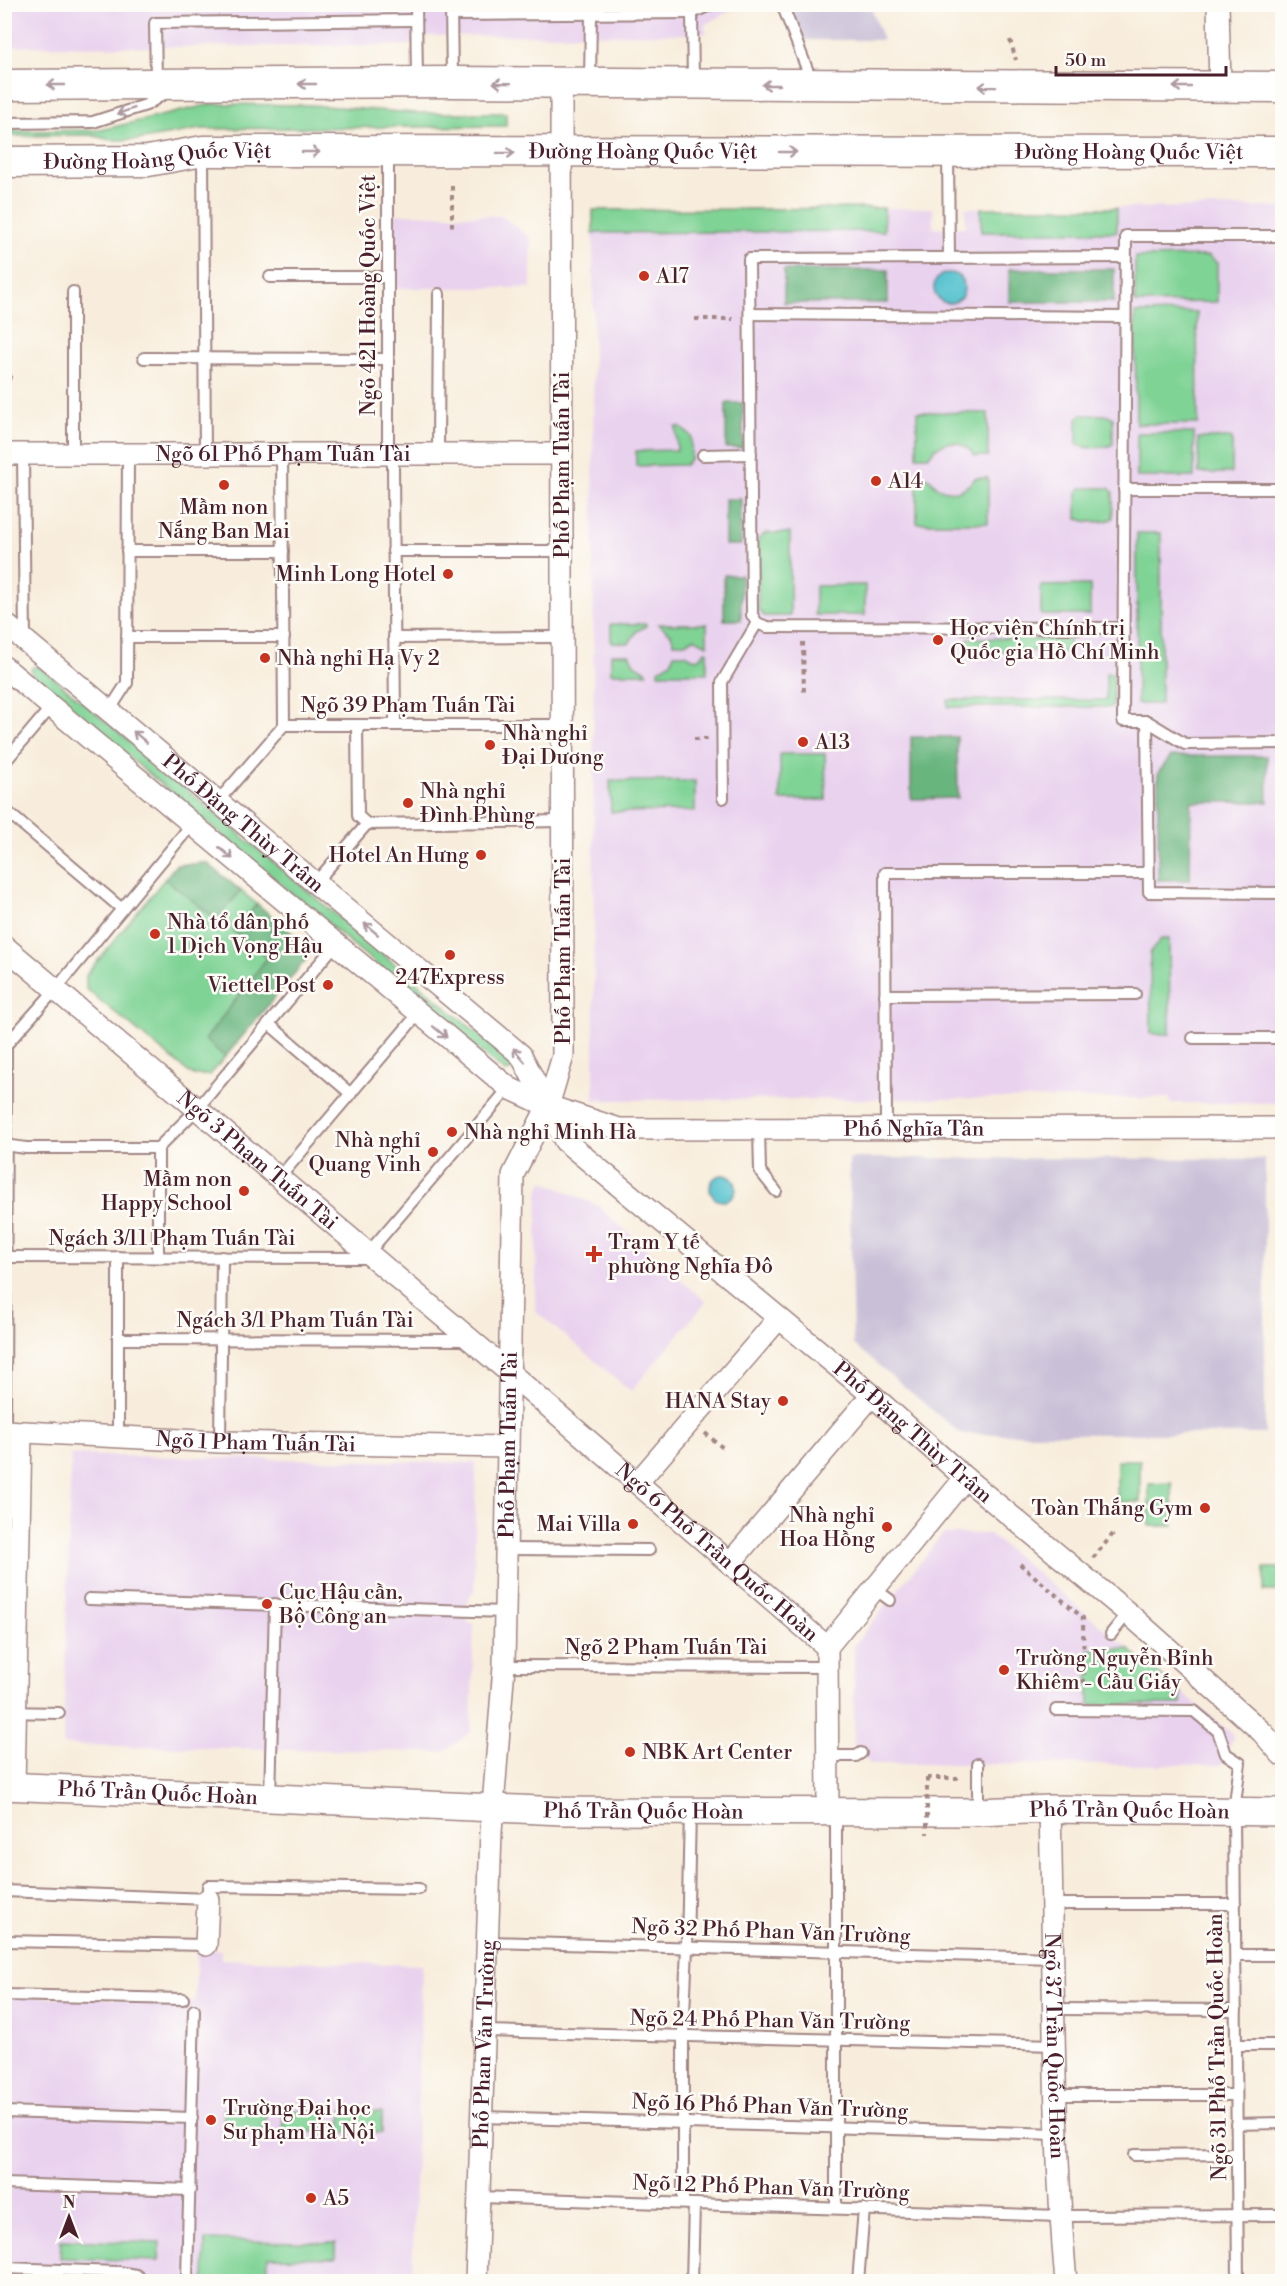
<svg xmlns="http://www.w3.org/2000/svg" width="1287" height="2286" font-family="'Libre Bodoni',serif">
<rect width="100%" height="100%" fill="#fdfcf7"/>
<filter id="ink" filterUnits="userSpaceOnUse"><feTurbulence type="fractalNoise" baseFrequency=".0167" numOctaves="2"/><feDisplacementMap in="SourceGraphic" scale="12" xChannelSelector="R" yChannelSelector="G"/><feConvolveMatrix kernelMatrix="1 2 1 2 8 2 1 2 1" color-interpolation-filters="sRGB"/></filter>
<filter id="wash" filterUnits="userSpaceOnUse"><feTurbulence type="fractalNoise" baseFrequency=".008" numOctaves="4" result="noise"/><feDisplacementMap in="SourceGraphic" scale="24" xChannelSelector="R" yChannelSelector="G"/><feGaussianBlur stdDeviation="1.35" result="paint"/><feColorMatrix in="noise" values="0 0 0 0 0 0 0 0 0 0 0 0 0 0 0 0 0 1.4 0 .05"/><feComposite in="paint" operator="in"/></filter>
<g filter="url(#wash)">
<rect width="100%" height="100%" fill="#f8eddc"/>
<g fill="#e9d2ee">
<path d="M5 5H742L704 25 707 33 692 34 424 36 423 45 139 47 5 46Z"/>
<path d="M1282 207V1103H1170V1098L594 1100 593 210 933 208V228H949L966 227 965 208Z"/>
<path d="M394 214 501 216 531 238V288H394Z"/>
<path d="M543 1181 598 1206 706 1302 631 1391 535 1311 538 1193Z"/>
<path d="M71 1455 476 1463 474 1591 468 1598 467 1610V1623H474L471 1732 444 1752 63 1745Z"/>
<path d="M943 1534H989L1234 1735 1221 1765 870 1764 854 1745V1645Z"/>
<path d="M197 1950H221V1959L422 1965 412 2281 5 2282V1996L195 2002Z"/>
</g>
<g fill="#c9bfd7">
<path d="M788 5H870L883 40H801Z"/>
<path d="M849 1158 1265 1159V1434H961L853 1344Z"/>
</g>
<g fill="#7fd395" stroke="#647960" stroke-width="1.5">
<path d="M211 104 311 105 415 113H506V126L201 129 137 140H110L91 135 5 136V131L101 130Z"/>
<path d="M884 208V231L593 233V210Z"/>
<rect x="981" y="208" width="136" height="24"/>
<path d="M1209 256 1217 263V302L1135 303V257Z"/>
<path d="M1197 312 1198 424H1136L1135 313Z"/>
<path d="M917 412 988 413V456H975C962 438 941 438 929 456H917Z"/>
<path d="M1081 415H1108L1113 418V444C1104 449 1085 449 1077 444V418Z"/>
<path d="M676 427H680L691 436V458L685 465 636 466V451L677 450Z"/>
<rect x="1137" y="433" width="57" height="44"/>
<path d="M1198 438H1232V473H1199Z"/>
<path d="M917 478H929C941 496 962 496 975 478H988V523H917Z"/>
<path d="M1081 488H1109L1113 492V518C1105 523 1085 523 1077 518V492Z"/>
<path d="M766 533H790V616H764L758 609V539Z"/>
<rect x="1137" y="533" width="24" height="171"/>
<path d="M865 585V615H815V586Z"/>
<path d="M1090 585V615H1041V586Z"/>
<path d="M611 624H646V626L637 631 629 643 611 642Z"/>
<path d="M658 624H707V645L694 638 685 643H674L671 634Z"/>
<path d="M968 638 1069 639V652L968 650Z"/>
<path d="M705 651H707V673H659V670L671 662 674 654H685L695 659 701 657Z"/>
<path d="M611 654H629L634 664 647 671V673H611Z"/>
<path d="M35 666 43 669 509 1060 512 1068 510 1071 505 1072 33 677 31 669Z"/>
<path d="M1106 673H1113V707H948V700H1106Z"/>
<path d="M780 754H825L826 800H780Z"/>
<path d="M610 781H695V811L611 812Z"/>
<path d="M207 863 305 944 308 957 210 1075H192L86 989V975L176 865Z"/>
<path d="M1161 939H1169L1170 1034H1151L1150 953Z"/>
<rect x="1117" y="1460" width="23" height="42"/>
<path d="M1172 1483 1173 1526H1149V1484Z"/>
<rect x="1264" y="1568" width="18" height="23"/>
<path d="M1088 1649H1128L1181 1692V1704L1089 1705Z"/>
<path d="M224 2108 265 2109V2130L224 2129Z"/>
<path d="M283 2110 324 2111V2132L283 2131Z"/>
<path d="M342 2111 382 2112V2133L341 2132Z"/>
<path d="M61 2240 160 2243 159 2261 60 2258Z"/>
<path d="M205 2240 336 2243V2258L268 2257 267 2281H204Z"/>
</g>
<g fill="#67b57e" stroke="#586a54" stroke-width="1.5">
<rect x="1009" y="269" width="105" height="33"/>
<rect x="784" y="270" width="104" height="33"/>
<rect x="726" y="403" width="17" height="45"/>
<rect x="725" y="499" width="16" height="46"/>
<rect x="724" y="575" width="17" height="45"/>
<path d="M911 737H957L958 798 911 799Z"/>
<path d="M1171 756H1267L1268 802H1191L1190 880H1158V773Z"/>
<path d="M207 863 241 891 216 919 165 879 176 865Z"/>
<path d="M257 904 305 944 308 957 225 1057 205 1040 267 958 233 931Z"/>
</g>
<g fill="#57c3cf" stroke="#50717d" stroke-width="1.5">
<circle cx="949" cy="288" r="15"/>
<circle cx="723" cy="1188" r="13"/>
</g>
</g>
<g filter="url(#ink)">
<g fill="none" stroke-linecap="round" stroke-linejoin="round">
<g stroke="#a18684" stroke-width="14">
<g id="service">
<path d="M416 4 417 80"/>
<path d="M451 4 452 79"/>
<path d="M782 4 812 82"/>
<path d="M692 13 693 82"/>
<path d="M452 15 692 13 712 4"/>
<path d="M156 81 155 23 416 20"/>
<path d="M590 81 591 15"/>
<path d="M4 123 93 122 146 105 165 93"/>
<path d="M388 152V444L393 466 395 725"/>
<path d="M948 153 949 258"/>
<path d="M203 154 205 454"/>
<path d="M1282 236H1126L1123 721H1147L1185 744 1282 743"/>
<path d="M270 277H388"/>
<path d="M73 292V454"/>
<path d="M750 314 1125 317"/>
<path d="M144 358 388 359"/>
<path d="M4 376H5"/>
<path d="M23 454 25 640"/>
<path d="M282 454 284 725"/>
<path d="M438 454 439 294"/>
<path d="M703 455 751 454"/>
<path d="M1124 489H1282"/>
<path d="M127 551H283"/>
<path d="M393 551H562"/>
<path d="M1123 628 767 627 757 623 752 615 749 259 1125 257"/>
<path d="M127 637H284"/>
<path d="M394 638 562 637"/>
<path d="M109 711 127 683 128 454"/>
<path d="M1147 721 1149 892 1282 893"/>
<path d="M357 725 358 816 367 824"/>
<path d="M4 763 52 706"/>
<path d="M723 798 722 682 757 623"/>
<path d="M216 800 225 793 284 725H562"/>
<path d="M4 809 122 909"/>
<path d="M315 883 367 824 562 821"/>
<path d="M885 995 1135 994"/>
<path d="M269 1024 351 1094"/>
<path d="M1193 1038H1282"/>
<path d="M759 1129 760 1171 776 1191"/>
<path d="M886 1129 885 873H1148"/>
<path d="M4 1145 26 1148H158"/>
<path d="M279 1178 418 1014"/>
<path d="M368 1253 509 1088"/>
<path d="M5 1257 371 1258"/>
<path d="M158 1257V1148L197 1109 335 945"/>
<path d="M118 1339 468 1340"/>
<path d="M5 1431 6 1045 56 989 192 824"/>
<path d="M118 1438V1257"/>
<path d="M220 1442 222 1257"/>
<path d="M507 1549 649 1550"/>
<path d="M875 1589 890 1600"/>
<path d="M89 1599 506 1612"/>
<path d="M1111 1634 1128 1613"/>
<path d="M504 1666 827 1667"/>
<path d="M1056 1710 1194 1711 1218 1731 1226 1754 1240 1763 1234 1812 1238 2282"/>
<path d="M4 1712 59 1713"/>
<path d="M828 1756H856L861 1753"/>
<path d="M978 1764V1811"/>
<path d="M270 1798 275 1604"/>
<path d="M4 1891 208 1899V1886L419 1889"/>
<path d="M1052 1904H1235"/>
<path d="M4 1941 206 1945"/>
<path d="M488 1942 1054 1958"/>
<path d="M1237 1955H1282"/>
<path d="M4 1995 183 1999"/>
<path d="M1054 2009 1236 2010"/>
<path d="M485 2031 1055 2045"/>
<path d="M1236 2045H1282"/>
<path d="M1056 2095H1236"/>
<path d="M4 2112 192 2118"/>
<path d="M483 2117 1057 2134"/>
<path d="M1236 2124 1282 2123"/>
<path d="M1134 2155 1237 2154"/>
<path d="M4 2184 190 2190"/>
<path d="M480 2197 1060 2216 1282 2215"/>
<path d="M683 2203V2037L687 1948 690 1811"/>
<path d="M836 2208V1812"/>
<path d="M4 2268 118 2272 136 2275 145 2282"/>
<path d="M185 2282 187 2279 194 2010"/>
<path d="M692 2282 694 2204"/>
<path d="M858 2282 864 2209"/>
</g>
</g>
<g stroke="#a18684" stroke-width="24">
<g id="minor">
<path d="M1218 4 1220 87"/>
<path id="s1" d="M4 454H562"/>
<path id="s2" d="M4 623 521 1055 565 1141 872 1395 965 1478 1128 1613 1262 1732 1282 1755"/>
<path id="s3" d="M4 667 509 1088 548 1106 619 1129 1282 1128"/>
<path id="s4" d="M4 946 510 1373 827 1647 828 1812"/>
<path id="s5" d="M4 1431 220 1442 508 1447"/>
<path d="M637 1483 779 1318"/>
<path d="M730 1563 872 1395"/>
<path d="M827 1647 965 1478"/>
<path d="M14 1787 21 1432"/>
<path id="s6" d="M1050 1809C1054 1967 1052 2125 1066 2282"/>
<path d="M206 1945 208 1899"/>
<path id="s7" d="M476 2282 491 1832 504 1666 513 1175 548 1106 563 1056 561 84"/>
</g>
</g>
<g stroke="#a18684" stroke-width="30">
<g id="tertiary">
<path id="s8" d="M4 1786 562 1811 978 1812 1050 1809 1282 1812"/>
</g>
</g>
<g stroke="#a18684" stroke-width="33">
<g id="secondary">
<path d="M4 85 452 82 1282 87"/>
<path id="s9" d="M4 162 148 161 203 151 1282 152"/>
</g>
</g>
<g stroke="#a18684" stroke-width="4" stroke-dasharray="4.5 4.5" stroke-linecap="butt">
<path d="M1010 40 1016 60"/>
<path d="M452 186V229"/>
<path d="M695 319H733"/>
<path d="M803 642 804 695"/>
<path d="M694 739H709"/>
<path d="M705 1433 723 1448"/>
<path d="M1093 1558 1113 1534"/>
<path d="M1020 1564 1083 1618 1084 1681H1079"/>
<path d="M927 1778H957L961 1775"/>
</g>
<use href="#service" stroke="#fff" stroke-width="10"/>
<use href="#minor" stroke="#fff" stroke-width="21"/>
<use href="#tertiary" stroke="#fff" stroke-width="27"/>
<use href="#secondary" stroke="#fff" stroke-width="30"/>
<path stroke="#a18684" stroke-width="4" stroke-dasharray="4.5 4.5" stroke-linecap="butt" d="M927 1778V1834"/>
</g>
<defs><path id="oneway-shaft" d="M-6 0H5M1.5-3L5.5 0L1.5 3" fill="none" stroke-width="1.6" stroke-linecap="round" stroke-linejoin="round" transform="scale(1.5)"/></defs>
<g stroke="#ae9aa0">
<use href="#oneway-shaft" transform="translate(502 83) rotate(-179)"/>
<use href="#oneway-shaft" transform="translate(307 84) rotate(180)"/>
<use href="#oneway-shaft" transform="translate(56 85) rotate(180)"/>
<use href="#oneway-shaft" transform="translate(771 85) rotate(180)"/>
<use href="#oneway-shaft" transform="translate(987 87) rotate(-179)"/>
<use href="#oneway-shaft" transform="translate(1182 87) rotate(180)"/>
<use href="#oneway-shaft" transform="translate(126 111) rotate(162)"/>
<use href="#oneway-shaft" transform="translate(311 152)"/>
<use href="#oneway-shaft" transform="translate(788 152)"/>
<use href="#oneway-shaft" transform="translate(506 153)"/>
<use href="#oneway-shaft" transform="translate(140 737) rotate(-140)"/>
<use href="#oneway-shaft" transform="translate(226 853) rotate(40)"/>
<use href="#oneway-shaft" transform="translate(371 929) rotate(-140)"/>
<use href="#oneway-shaft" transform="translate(440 1032) rotate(39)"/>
<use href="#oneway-shaft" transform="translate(519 1055) rotate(-130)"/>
</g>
</g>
<g fill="#c8321e" stroke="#fdfcf7" stroke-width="2">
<circle cx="644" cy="276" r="6"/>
<circle cx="876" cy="481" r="6"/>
<circle cx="224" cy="485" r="6"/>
<circle cx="448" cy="574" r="6"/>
<circle cx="938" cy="640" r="6"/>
<circle cx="265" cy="658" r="6"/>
<circle cx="803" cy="742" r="6"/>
<circle cx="490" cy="745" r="6"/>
<circle cx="408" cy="803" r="6"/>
<circle cx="481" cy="855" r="6"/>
<circle cx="155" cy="934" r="6"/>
<circle cx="450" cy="955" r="6"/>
<circle cx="328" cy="985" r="6"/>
<circle cx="452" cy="1132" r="6"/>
<circle cx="433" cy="1152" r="6"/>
<circle cx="244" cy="1191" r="6"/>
<path d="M591 1245h6v6h6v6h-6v6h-6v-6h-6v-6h6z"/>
<circle cx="783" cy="1401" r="6"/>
<circle cx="1205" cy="1508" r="6"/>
<circle cx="633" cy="1524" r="6"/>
<circle cx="887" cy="1527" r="6"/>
<circle cx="267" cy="1604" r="6"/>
<circle cx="1004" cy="1670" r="6"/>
<circle cx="630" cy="1752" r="6"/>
<circle cx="211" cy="2120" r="6"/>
<circle cx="311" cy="2198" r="6"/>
</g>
<g text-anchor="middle" stroke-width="5" stroke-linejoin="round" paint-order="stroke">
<g font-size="21" fill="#4a1f2b" stroke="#fdfcf7">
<text dy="7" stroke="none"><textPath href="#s9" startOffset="1126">Đường Hoàng Quốc Việt</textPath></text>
<text dy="7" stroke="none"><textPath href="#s9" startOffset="640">Đường Hoàng Quốc Việt</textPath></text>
<text dy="7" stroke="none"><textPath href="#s9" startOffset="154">Đường Hoàng Quốc Việt</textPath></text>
<text transform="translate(368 295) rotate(-90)" y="7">Ngõ 421 Hoàng Quốc Việt</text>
<text dy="7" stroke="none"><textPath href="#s1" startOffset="279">Ngõ 61 Phố Phạm Tuấn Tài</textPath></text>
<text transform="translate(562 465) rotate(-90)" y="7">Phố Phạm Tuấn Tài</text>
<text x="408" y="712">Ngõ 39 Phạm Tuấn Tài</text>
<text dy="7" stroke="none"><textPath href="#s2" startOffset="312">Phố Đặng Thùy Trâm</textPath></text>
<text transform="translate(563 951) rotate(-90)" y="7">Phố Phạm Tuấn Tài</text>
<text dy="7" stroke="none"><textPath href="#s3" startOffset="1070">Phố Nghĩa Tân</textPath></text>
<text dy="7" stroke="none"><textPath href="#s4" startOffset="332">Ngõ 3 Phạm Tuấn Tài</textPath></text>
<text x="172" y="1245">Ngách 3/11 Phạm Tuấn Tài</text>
<text x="295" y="1327">Ngách 3/1 Phạm Tuấn Tài</text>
<text dy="7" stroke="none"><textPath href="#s2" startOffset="1224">Phố Đặng Thùy Trâm</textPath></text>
<text dy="7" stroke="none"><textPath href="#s5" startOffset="252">Ngõ 1 Phạm Tuấn Tài</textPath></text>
<text dy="7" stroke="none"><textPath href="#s7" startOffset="838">Phố Phạm Tuấn Tài</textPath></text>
<text dy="7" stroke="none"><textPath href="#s4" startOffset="936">Ngõ 6 Phố Trần Quốc Hoàn</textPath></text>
<text x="666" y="1654">Ngõ 2 Phạm Tuấn Tài</text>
<text dy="7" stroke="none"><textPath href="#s8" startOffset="154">Phố Trần Quốc Hoàn</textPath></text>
<text dy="7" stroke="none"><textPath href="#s8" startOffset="640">Phố Trần Quốc Hoàn</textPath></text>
<text dy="7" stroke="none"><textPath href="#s8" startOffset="1126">Phố Trần Quốc Hoàn</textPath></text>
<text transform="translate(771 1931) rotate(2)" y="7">Ngõ 32 Phố Phan Văn Trường</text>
<text transform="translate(770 2020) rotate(1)" y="7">Ngõ 24 Phố Phan Văn Trường</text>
<text dy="7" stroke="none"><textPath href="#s7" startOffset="238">Phố Phan Văn Trường</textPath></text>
<text dy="7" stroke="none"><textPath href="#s6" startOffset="237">Ngõ 37 Trần Quốc Hoàn</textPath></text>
<text transform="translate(1217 2047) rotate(-91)" y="7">Ngõ 31 Phố Trần Quốc Hoàn</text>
<text transform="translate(770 2106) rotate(2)" y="7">Ngõ 16 Phố Phan Văn Trường</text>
<text transform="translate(771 2187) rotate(2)" y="7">Ngõ 12 Phố Phan Văn Trường</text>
</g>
<g font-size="21" fill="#4a1f2b" stroke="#fdfcf7" text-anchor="start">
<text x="656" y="283">A17</text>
<text x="888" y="488">A14</text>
<text x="224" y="514" text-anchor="middle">Mầm non<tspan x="224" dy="24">Nắng Ban Mai</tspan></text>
<text x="436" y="581" text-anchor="end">Minh Long Hotel</text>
<text x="950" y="635">Học viện Chính trị<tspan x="950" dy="24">Quốc gia Hồ Chí Minh</tspan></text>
<text x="277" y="665">Nhà nghỉ Hạ Vy 2</text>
<text x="502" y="740">Nhà nghỉ<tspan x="502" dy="24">Đại Dương</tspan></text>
<text x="815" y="749">A13</text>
<text x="420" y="798">Nhà nghỉ<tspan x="420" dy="24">Đình Phùng</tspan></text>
<text x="469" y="862" text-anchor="end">Hotel An Hưng</text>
<text x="167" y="929">Nhà tổ dân phố<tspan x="167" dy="24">1 Dịch Vọng Hậu</tspan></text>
<text x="450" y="984" text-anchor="middle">247Express</text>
<text x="316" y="992" text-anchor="end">Viettel Post</text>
<text x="464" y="1139">Nhà nghỉ Minh Hà</text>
<text x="421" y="1147" text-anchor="end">Nhà nghỉ<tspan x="421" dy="24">Quang Vinh</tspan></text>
<text x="232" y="1186" text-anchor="end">Mầm non<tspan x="232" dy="24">Happy School</tspan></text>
<text x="608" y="1249">Trạm Y tế<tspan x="608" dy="24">phường Nghĩa Đô</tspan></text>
<text x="771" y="1408" text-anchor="end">HANA Stay</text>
<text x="1193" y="1515" text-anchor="end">Toàn Thắng Gym</text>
<text x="875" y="1522" text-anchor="end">Nhà nghỉ<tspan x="875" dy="24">Hoa Hồng</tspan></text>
<text x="621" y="1531" text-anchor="end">Mai Villa</text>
<text x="279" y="1599">Cục Hậu cần,<tspan x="279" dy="24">Bộ Công an</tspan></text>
<text x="1016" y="1665">Trường Nguyễn Bỉnh<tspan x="1016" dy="24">Khiêm - Cầu Giấy</tspan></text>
<text x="642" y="1759">NBK Art Center</text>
<text x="223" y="2115">Trường Đại học<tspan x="223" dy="24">Sư phạm Hà Nội</tspan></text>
<text x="323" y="2205">A5</text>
</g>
</g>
<rect width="1287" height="2286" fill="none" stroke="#fdfcf7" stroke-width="24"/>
<g transform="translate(69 2217)" stroke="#fdfcf7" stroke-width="4.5" paint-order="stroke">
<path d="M0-4.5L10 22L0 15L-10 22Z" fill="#4a1f2b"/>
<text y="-9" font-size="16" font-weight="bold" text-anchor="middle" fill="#4a1f2b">N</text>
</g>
<path d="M1056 66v9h170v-9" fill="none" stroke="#4a1f2b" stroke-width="3"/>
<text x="1065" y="66" font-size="18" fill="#4a1f2b" stroke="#fdfcf7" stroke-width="4.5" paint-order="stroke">50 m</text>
</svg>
